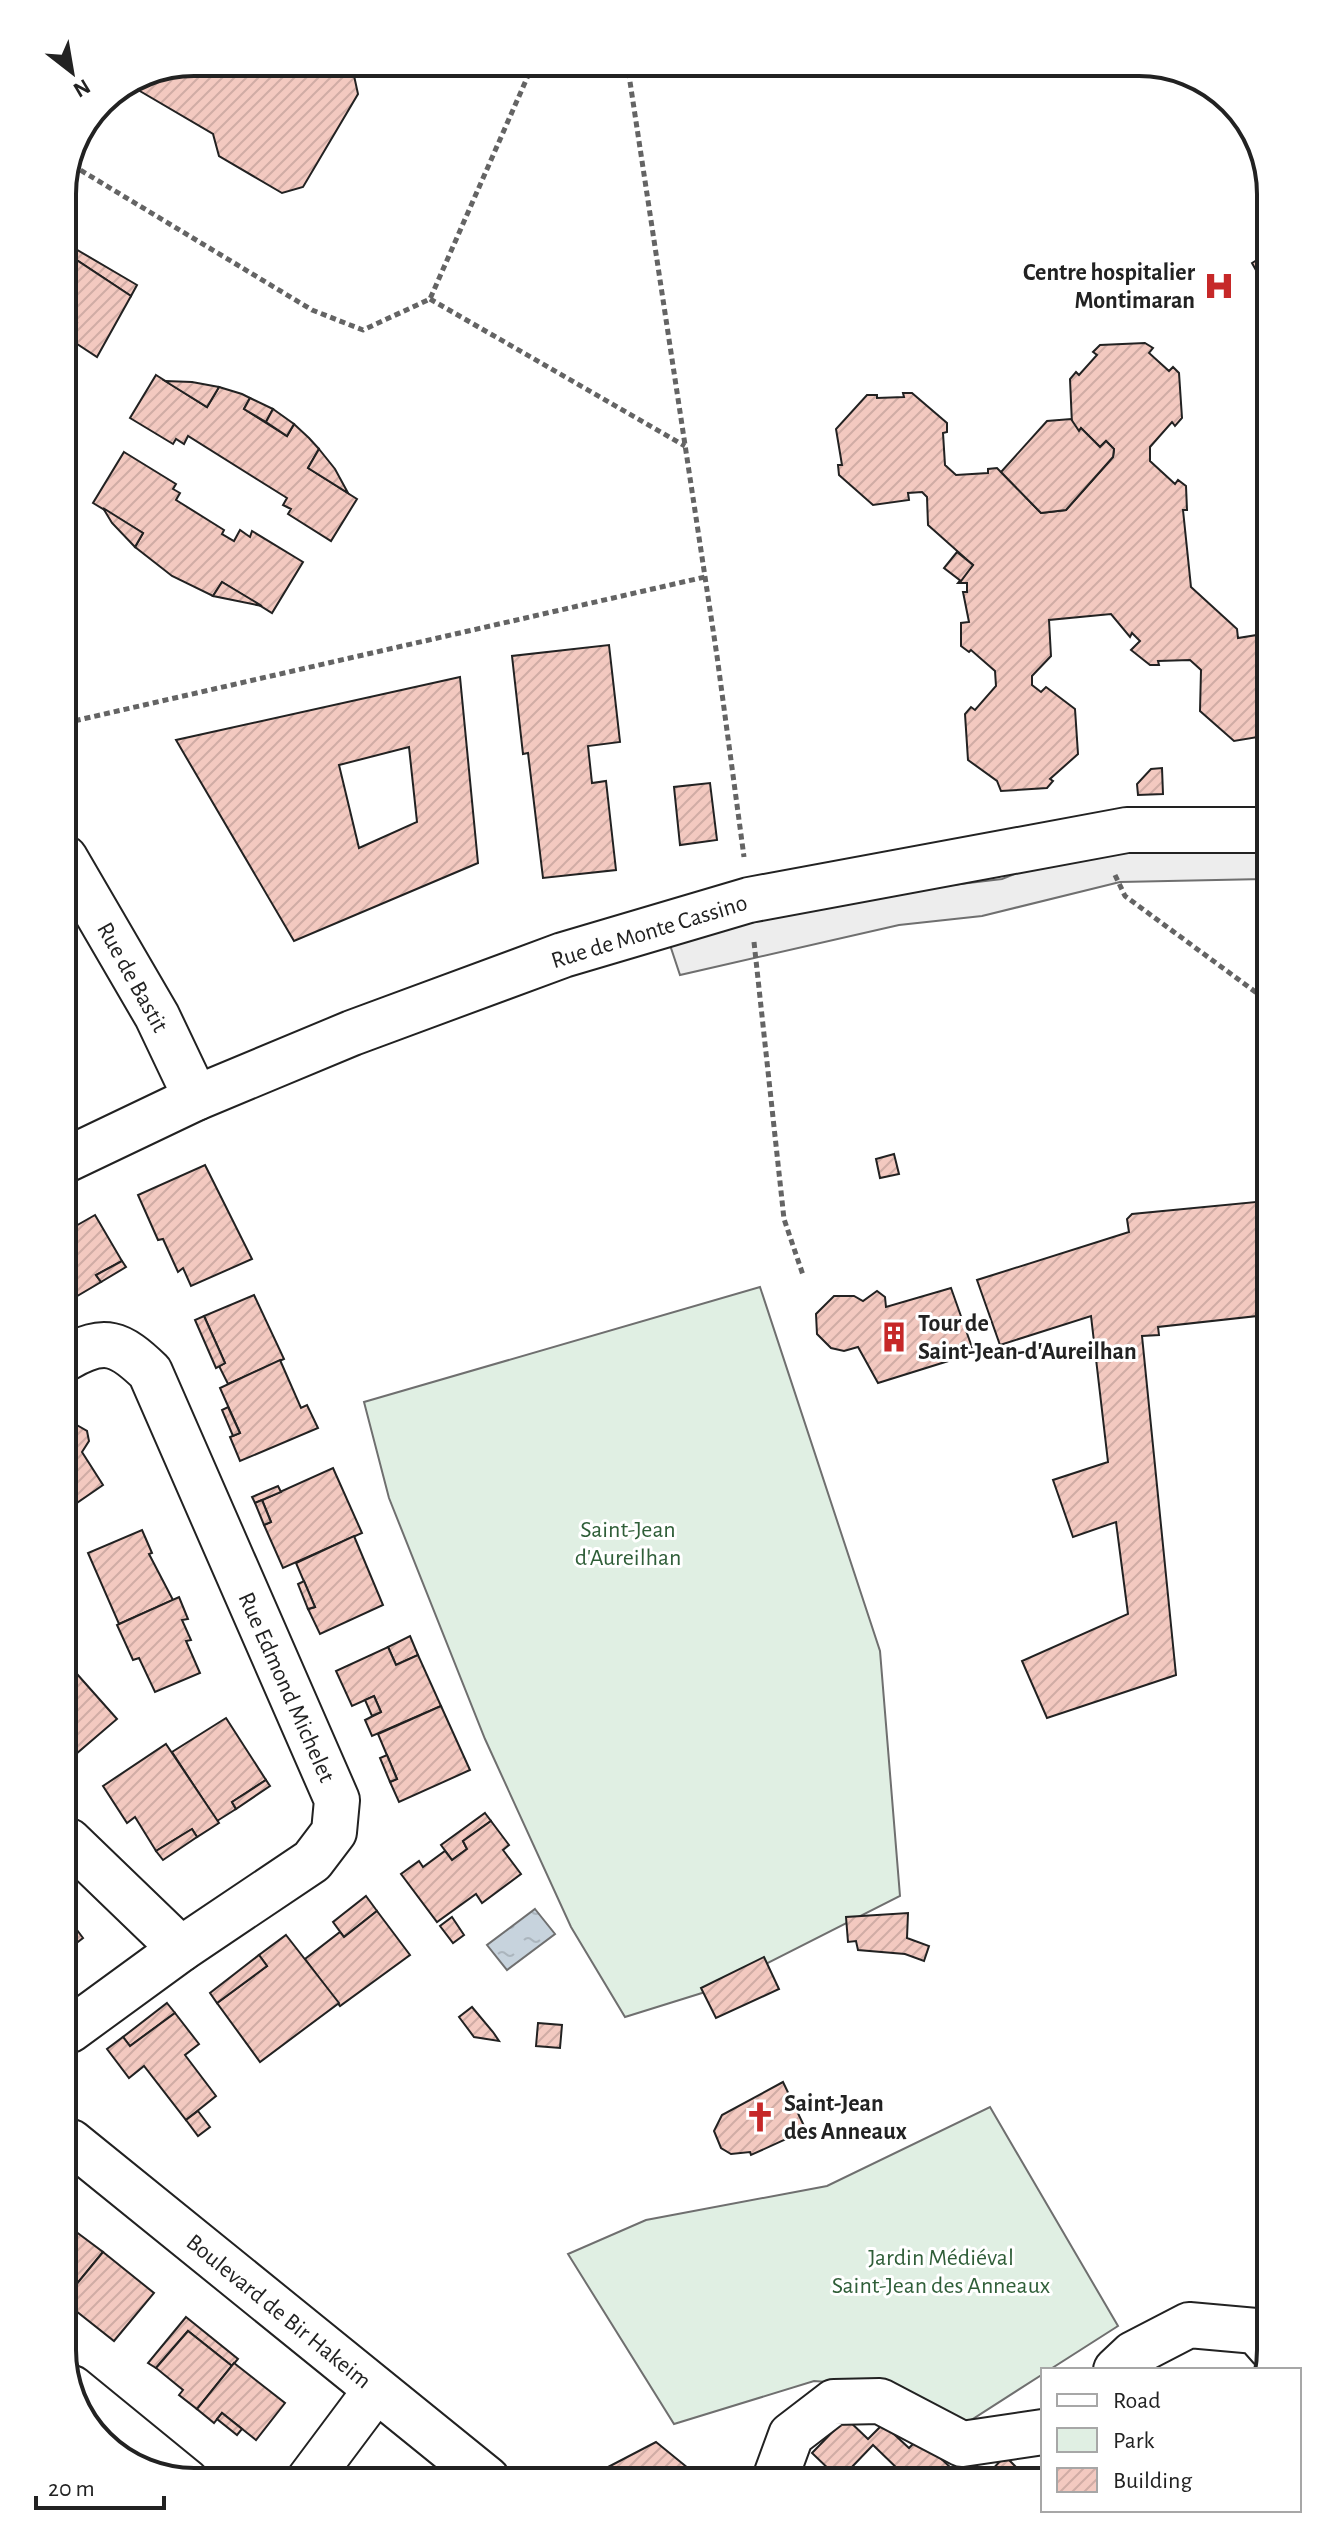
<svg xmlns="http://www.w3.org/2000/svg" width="1333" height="2544" font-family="'Alegreya Sans',sans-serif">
<defs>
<pattern id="water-ripples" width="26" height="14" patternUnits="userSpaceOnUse" patternTransform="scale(2)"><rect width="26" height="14" fill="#c7d3dd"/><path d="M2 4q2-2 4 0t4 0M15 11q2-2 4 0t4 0" fill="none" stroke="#abb5bd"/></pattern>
<pattern id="building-hatch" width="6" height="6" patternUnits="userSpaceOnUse" patternTransform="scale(2)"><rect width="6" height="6" fill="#f3c9c0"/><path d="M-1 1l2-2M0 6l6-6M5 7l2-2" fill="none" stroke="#d0aca5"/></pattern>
</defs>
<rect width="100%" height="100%" fill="#fff"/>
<g fill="#e0efe3" stroke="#6f6f6f" stroke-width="2">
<path d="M760 1287 880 1651 900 1896 718 1988 625 2017 571 1927 485 1739 389 1498 364 1402Z"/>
<path d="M990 2107 1118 2326 1049 2370H1043V2374L968 2422 894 2387 814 2381 674 2424 568 2254 646 2220 827 2186Z"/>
</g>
<path fill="#ededed" stroke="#6f6f6f" stroke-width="2" d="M1264 845V879L1120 882 982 916 899 925 680 975 669 942 823 906 910 890 1002 879 1056 858 1123 847Z"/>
<path fill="url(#water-ripples)" stroke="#6f6f6f" stroke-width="2" d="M535 1909 555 1934 507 1970 487 1945Z"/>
<g fill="url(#building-hatch)" stroke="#222" stroke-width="2" fill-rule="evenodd">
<path d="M194 62H337L353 71 358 94 303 187 282 193 219 156 213 134 133 87Z"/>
<path d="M62 241 137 285 131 296 63 251Z"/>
<path d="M63 251 131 296 97 357 68 338 77 323 63 314Z"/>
<path d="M1262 257V281L1252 263Z"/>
<path d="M1145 343 1153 348 1149 353 1169 371 1173 367 1179 373 1182 418 1175 426 1172 422 1150 447V461L1175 484 1178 480 1186 486 1187 510H1183L1191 587 1237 629 1238 638 1263 634 1264 736 1234 741 1200 711 1201 670 1190 660 1158 661 1159 665H1150L1131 650 1140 641 1132 633 1130 637 1111 614 1049 620 1051 656 1032 676V685L1041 692 1046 687 1075 709 1078 754 1050 779 1053 781 1047 788 1001 791 997 781 968 760 965 714 971 707 975 710 996 686 995 671 971 650 969 652 961 646V623L969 622 963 592H967V583H958L973 565 928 525 927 497 922 492 908 493 909 500 873 505 839 475 838 465H842L836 429 867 395H877V398L904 397 903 393H912L947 423V432L943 433 945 465 956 475 988 473V469L997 468 1041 513 1066 510 1113 457 1114 449 1106 441 1100 447 1081 428 1079 431 1072 424 1070 379 1076 372 1079 375 1097 355 1093 352 1100 345Z"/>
<path d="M156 375 207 407 219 387 242 394 250 398 244 409 287 436 294 424 309 438 319 449 308 468 357 499 331 541 288 514 291 509 283 505 287 498 188 436 184 444 176 439 173 444 130 418Z"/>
<path d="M165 381 192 382 219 387 207 407Z"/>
<path d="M250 398 273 409 266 422 244 409Z"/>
<path d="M273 409 294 424 287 436 266 422Z"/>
<path d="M1071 419 1079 431 1081 428 1100 447 1106 441 1114 449 1113 457 1066 510 1041 513 1001 472 1047 421Z"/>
<path d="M319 449 335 469 348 493 308 468Z"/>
<path d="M124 452 176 484 173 489 180 493 176 500 224 530 222 534 234 541 240 530 250 537 252 531 303 562 272 613 222 582 213 596 172 576 135 547 143 533 93 503Z"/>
<path d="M103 508 143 533 135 547 112 523Z"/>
<path d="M957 552 973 565 961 581 944 568Z"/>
<path d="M222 582 262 606 213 596Z"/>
<path d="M609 645 620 742 588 746 592 783 606 781 616 870 543 878 528 753 523 754 512 656Z"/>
<path d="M460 677 478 863 294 941 176 740ZM409 747 417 822 359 848 339 765Z"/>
<path d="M1162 768 1163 794 1138 795 1137 784 1151 769Z"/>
<path d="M710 783 717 840 680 845 674 787Z"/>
<path d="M894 1154 899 1174 880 1178 876 1159Z"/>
<path d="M205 1165 252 1259 191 1286 183 1268 178 1272 163 1239 158 1240 138 1195Z"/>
<path d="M1266 1201V1315L1158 1327 1159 1335 1142 1336 1176 1675 1047 1718 1022 1661 1128 1614 1116 1522 1073 1537 1053 1480 1108 1462 1091 1316 1000 1345 977 1280 1129 1232 1127 1219 1132 1214Z"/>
<path d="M95 1215 122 1261 96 1275 101 1282 67 1302V1231Z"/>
<path d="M122 1261 126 1267 101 1282 96 1275Z"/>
<path d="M951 1288 974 1353 878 1383 858 1347 844 1351 831 1348 817 1334 816 1314 834 1296H854L863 1301 877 1291 885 1297 886 1307Z"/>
<path d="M254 1295 284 1359 228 1384 219 1366 225 1363 204 1316Z"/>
<path d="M204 1316 225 1363 216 1368 195 1320Z"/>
<path d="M280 1360 301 1408 307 1405 318 1428 240 1461 230 1437 240 1433 220 1388Z"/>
<path d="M228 1407 240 1433 233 1436 222 1410Z"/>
<path d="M75 1424 87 1431 89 1441 82 1452 103 1485 68 1509V1426Z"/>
<path d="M333 1468 362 1533 283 1568 264 1525 271 1522 262 1500Z"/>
<path d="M278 1486 281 1492 255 1503 252 1497Z"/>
<path d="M262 1500 271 1522 264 1525 255 1503Z"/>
<path d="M142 1530 152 1553 149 1554 173 1600 119 1624 88 1553Z"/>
<path d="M354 1536 383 1605 320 1634 308 1609 315 1607 296 1563Z"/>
<path d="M304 1581 315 1607 308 1609 298 1584Z"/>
<path d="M179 1597 188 1619 182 1620 191 1640 186 1641 200 1673 155 1692 139 1658 133 1660 117 1625Z"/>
<path d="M410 1636 418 1655 396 1665 388 1647Z"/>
<path d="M388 1647 396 1665 418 1655 441 1706 372 1736 365 1720 381 1712 374 1696 352 1706 336 1671Z"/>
<path d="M69 1665 117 1719 69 1760Z"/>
<path d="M374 1696 381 1712 372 1716 365 1700Z"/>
<path d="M441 1706 470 1770 399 1802 390 1782 397 1779 378 1734Z"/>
<path d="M226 1718 266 1780 232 1802 236 1809 217 1821 172 1752Z"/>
<path d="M166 1744 219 1823 197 1837 192 1829 156 1851 135 1817 127 1823 103 1786Z"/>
<path d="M387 1755 397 1779 390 1782 380 1758Z"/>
<path d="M266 1780 270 1786 236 1809 232 1802Z"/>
<path d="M485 1813 491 1821 463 1841 467 1849 452 1860 441 1845Z"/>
<path d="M491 1821 509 1845 503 1850 521 1874 482 1903 476 1894 437 1922 401 1874 419 1861 423 1867 445 1851 452 1860 467 1849 463 1841Z"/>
<path d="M192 1829 197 1837 163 1860 156 1851Z"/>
<path d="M366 1896 377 1911 344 1937 333 1922Z"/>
<path d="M377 1911 410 1955 340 2006 305 1959 340 1932 344 1937Z"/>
<path d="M908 1913 907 1938 929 1946 924 1961 905 1954 858 1950 856 1941 848 1942 846 1917Z"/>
<path d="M452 1917 464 1935 453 1943 440 1926Z"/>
<path d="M71 1922 83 1938 70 1948V1923Z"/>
<path d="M286 1935 339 2003 260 2062 217 2003 267 1966 259 1955Z"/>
<path d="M259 1955 267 1966 217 2003 210 1993Z"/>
<path d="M764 1957 779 1989 716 2018 701 1988Z"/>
<path d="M1269 1970V1992L1259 1986Z"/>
<path d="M167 2003 175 2013 130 2046 123 2037Z"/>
<path d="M472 2007 493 2032 499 2041 474 2037 459 2017Z"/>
<path d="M175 2013 199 2044 185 2055 216 2096 186 2120 144 2066 129 2078 107 2049 123 2037 130 2046Z"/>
<path d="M538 2023 562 2025 560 2048 536 2046Z"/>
<path d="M783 2082 806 2130 751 2155 750 2152 731 2154 721 2148 714 2131 722 2115Z"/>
<path d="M198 2111 210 2127 198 2136 186 2120Z"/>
<path d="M71 2228 103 2252 71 2291Z"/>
<path d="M103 2252 154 2293 114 2341 71 2307V2291Z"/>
<path d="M186 2317 238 2359 232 2366 188 2331 156 2368 148 2363Z"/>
<path d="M188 2331 232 2366 197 2409 179 2395 183 2390 156 2368Z"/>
<path d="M234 2363 285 2403 256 2440 222 2413 214 2423 197 2409Z"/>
<path d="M222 2413 242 2429 237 2435 217 2419Z"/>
<path d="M846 2418 868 2439 883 2424 909 2448 919 2438 951 2468 945 2474 904 2475 873 2445 850 2469 857 2475 836 2476 812 2453Z"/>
<path d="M656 2442 699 2477 587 2478Z"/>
<path d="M1005 2456 1023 2474H988Z"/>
</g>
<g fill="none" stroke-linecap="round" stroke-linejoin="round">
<g stroke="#222" stroke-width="48">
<g id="minor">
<path d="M65 858 157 1016 196 1098"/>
<path d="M66 1160 196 1098 352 1033 563 955 749 900 1127 830H1264"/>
<path d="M67 1358C105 1336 120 1343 150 1372L337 1800 334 1832 312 1861 181 1949 70 2030"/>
<path d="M69 1841 181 1949"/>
<path d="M71 2142 487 2479"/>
<path d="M1116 2370 1133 2354 1189 2325 1256 2331 1271 2348"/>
<path d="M72 2388 187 2482"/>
<path d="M776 2476 791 2435 834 2402 880 2401 962 2444 1043 2432"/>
<path d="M308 2481 376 2390"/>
</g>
</g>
<g stroke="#646464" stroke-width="5" stroke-dasharray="6 4" stroke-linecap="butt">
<path d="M627 62 717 656 744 857"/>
<path d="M72 165 312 310 363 330 430 299 534 62"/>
<path d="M430 299 685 446"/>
<path d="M65 723 705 577"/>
<path d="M1115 875 1125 896 1265 999"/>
<path d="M754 942 784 1219 803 1275"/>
</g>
<use href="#minor" stroke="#fff" stroke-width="44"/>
</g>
<defs>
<g id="hospital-bare" transform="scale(2.4)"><path d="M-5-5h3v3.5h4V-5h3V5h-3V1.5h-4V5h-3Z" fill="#c62828" stroke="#fff" stroke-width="2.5" paint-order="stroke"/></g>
<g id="building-bare" transform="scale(2.4)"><path d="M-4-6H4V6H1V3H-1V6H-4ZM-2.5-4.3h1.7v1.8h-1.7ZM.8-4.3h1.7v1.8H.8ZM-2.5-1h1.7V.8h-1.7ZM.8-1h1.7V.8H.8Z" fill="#c62828" stroke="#fff" stroke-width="2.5" paint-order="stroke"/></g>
<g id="church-bare" transform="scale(2.4)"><path d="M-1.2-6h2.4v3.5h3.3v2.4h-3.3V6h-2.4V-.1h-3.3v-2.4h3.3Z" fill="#c62828" stroke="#fff" stroke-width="2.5" paint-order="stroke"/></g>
</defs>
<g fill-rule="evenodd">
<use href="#hospital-bare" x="1219" y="286"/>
<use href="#building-bare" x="894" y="1337"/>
<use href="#church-bare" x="760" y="2117"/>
</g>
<g text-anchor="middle" stroke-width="6" stroke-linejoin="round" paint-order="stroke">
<g font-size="24" font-weight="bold" fill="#222" stroke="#fff" text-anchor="start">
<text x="1195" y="280" text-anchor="end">Centre hospitalier<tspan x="1195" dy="28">Montimaran</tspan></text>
<text x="918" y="1331">Tour de<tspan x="918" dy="28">Saint-Jean-d'Aureilhan</tspan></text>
<text x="784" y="2111">Saint-Jean<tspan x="784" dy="28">des Anneaux</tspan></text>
</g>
<g font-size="24" fill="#222" stroke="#fff">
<text transform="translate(649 931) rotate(-17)" y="8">Rue de Monte Cassino</text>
<text transform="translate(133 977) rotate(61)" y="8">Rue de Bastit</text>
<text transform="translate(287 1687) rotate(66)" y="8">Rue Edmond Michelet</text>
<text transform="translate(279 2311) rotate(39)" y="8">Boulevard de Bir Hakeim</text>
</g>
<g font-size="24" fill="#2f5e38" stroke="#fff">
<text x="628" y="1537">Saint-Jean<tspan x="628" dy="28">d'Aureilhan</tspan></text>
<text x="941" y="2265">Jardin Médiéval<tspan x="941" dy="28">Saint-Jean des Anneaux</tspan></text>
</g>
</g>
<path d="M0 0H1333V2544H0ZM194 76H1139A118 118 0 0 1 1257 194V2350A118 118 0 0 1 1139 2468H194A118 118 0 0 1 76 2350V194A118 118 0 0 1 194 76Z" fill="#fff" fill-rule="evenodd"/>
<path fill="none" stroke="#222" stroke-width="4" d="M194 76H1139A118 118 0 0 1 1257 194V2350A118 118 0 0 1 1139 2468H194A118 118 0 0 1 76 2350V194A118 118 0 0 1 194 76Z"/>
<rect x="1041" y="2368" width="260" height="144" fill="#ffffff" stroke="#a7a7a7" stroke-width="2"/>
<rect x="1057" y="2394" width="40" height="12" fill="#ffffff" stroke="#a7a7a7" stroke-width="2"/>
<text x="1113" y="2408" font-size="24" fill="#222222">Road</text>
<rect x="1057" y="2428" width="40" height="24" fill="#e0efe3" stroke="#a7a7a7" stroke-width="2"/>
<text x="1113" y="2448" font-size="24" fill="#222222">Park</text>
<rect x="1057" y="2468" width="40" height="24" fill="url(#building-hatch)" stroke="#a7a7a7" stroke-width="2"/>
<text x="1113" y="2488" font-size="24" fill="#222222">Building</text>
<g transform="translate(72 72) rotate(149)" stroke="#ffffff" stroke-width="6" paint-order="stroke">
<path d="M0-6L14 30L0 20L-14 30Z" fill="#222222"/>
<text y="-12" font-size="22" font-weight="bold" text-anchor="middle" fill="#222222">N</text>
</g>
<path d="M36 2496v12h128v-12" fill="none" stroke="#222222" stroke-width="4"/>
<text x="48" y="2496" font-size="24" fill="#222222" stroke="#ffffff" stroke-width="6" paint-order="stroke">20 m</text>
</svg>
